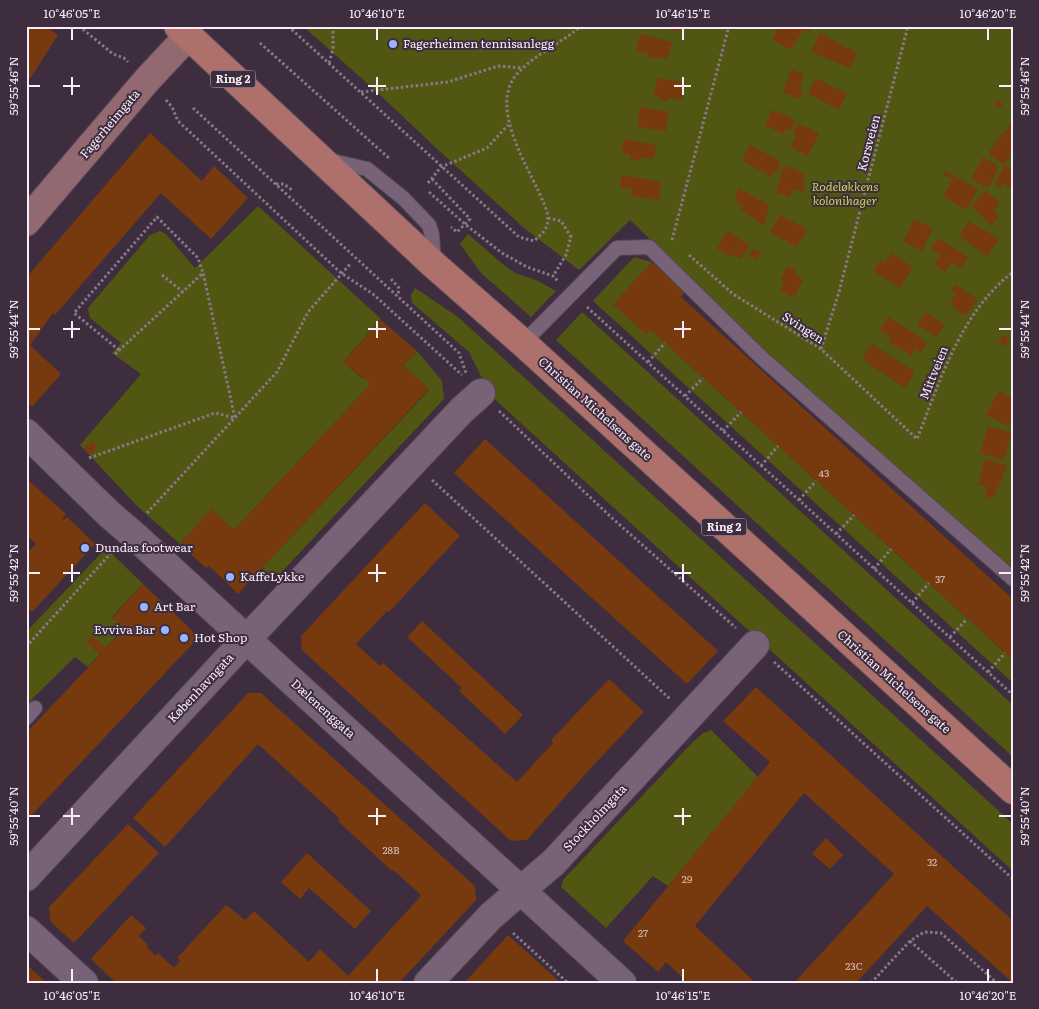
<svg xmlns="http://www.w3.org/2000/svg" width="1039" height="1009" font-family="Literata,serif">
<rect width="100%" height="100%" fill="#3e2c3f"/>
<g fill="#515712">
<path d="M303 26H1013V583L922 503 630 220 579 270 524 228 434 146 379 94Z"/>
<path d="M258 206 381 319 343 362 362 378 363 377 371 384 234 530 211 510 180 544 138 507 80 445 141 374 112 353 121 343 90 318 88 308 150 235 160 231 166 234 195 268Z"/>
<path d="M468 234 500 262 515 273 538 281 556 291 531 317 481 273 460 244Z"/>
<path d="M634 257 652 262 614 305 646 334 651 330 1013 660V683L593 301Z"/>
<path d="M415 288 458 317 1013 824V871L491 396 469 352 412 303 411 295Z"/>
<path d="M582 312 1013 705V757L556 340Z"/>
<path d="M417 351 442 381 444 399 275 579 262 568 429 390 403 365Z"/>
<path d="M106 548 143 584 112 617 124 628 88 667 75 657 26 705V632Z"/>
<path d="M711 730 758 777 668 886 653 876 606 928 561 887 563 880 689 746 703 733Z"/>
</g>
<g fill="#773a0e">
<path d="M26 26H45L58 35 30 79 26 76Z"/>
<path d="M658 26H681L680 32Z"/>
<path d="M769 26H807L811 28 809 33 803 30 791 50 772 40 777 30Z"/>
<path d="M820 33 857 53 850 68 811 52Z"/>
<path d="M640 34 672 42 668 59 647 57 648 54 636 51Z"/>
<path d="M791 69 804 74 799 89 803 90 800 99 783 93Z"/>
<path d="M657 78 685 82 682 100 668 98V101L659 100V97L654 96Z"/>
<path d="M816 78 847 94 839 110 808 94Z"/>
<path d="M997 99 1003 104 1000 108 994 104Z"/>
<path d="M640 107 669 112 666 131 637 127Z"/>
<path d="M771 110 791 117 790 118 795 120 791 131 786 129 784 134 765 126Z"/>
<path d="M1013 119V139L1004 134Z"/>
<path d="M798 123 819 133 808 156 790 147 797 135 793 133Z"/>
<path d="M150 133 202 181 214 166 248 198 211 239 161 193 55 315 53 313 30 345 61 374 32 407 26 401V278Z"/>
<path d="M1002 133 1013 141V153L1004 165 988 154Z"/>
<path d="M624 139 656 145 654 159 640 157V161L630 159 631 155 621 153Z"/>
<path d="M750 145 780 161 778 164 781 165 777 172 774 171 771 177 742 160Z"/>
<path d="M983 157 999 167 988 188 971 179Z"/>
<path d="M1005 165 1013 170V190L1003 184 1001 188 994 184Z"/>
<path d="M783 166 798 170 797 172 806 175 802 185 805 186 804 193 792 189 790 197 776 193Z"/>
<path d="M945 171 978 189 966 210 943 196 953 179 943 175Z"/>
<path d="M622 175 661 182 659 200 631 196 632 189 620 188Z"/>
<path d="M739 188 769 205 764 226 755 221 756 219 741 210 743 206 734 201Z"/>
<path d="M986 190 1000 203 994 209 998 213 996 214 999 217 991 225 971 206Z"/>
<path d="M780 215 807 229 797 247 770 232Z"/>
<path d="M914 219 933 228 922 251 903 242Z"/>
<path d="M969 221 999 239 987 256 959 236Z"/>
<path d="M726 231 750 245 741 259 732 254 731 257 717 249Z"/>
<path d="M938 238 968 257 961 268 952 262 945 272 934 264 940 255 931 249Z"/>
<path d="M753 249 761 253 757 260 749 256Z"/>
<path d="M891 253 913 267 900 288 873 271 880 260 885 263Z"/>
<path d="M652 262 685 292 681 297 1013 599V660L651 330 646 335 613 304Z"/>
<path d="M787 267 797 271 795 275 803 280 794 298 780 291 784 282 780 280Z"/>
<path d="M955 285 978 299 966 316 954 309 955 307 950 303 956 294 951 290Z"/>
<path d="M926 312 945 325 936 337 917 324Z"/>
<path d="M888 317 922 338 921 339 927 343 921 353 915 349 911 356 889 342 892 338 879 330Z"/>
<path d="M381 320 417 351 403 365 429 389 238 594 209 566 206 568 180 544 211 509 234 530 371 384 343 362Z"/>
<path d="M1003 335 1010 338 1006 346 998 343Z"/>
<path d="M872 344 915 372 905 388 862 359Z"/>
<path d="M999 391 1013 398V417L1008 426 986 415Z"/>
<path d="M988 426 1012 433 1004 460 980 453Z"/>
<path d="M485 439 718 651 687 684 454 473Z"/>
<path d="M91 441 98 447 90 455 84 449Z"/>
<path d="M986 458 1007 466 993 499 985 496 988 488 978 484 982 475 980 474Z"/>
<path d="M26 478 66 514 62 519 63 520 67 517 95 544 32 612 26 607V554L36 544 26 535Z"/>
<path d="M425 503 460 536 389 612 387 611 356 644 380 666 383 663 517 782 553 743 551 740 609 679 644 712 587 772 527 840 511 841 302 650 301 636Z"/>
<path d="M143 584 199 637 26 821V733L100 655 86 642 92 636 106 648 124 629 112 618Z"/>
<path d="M422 621 523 715 505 734 459 691 462 688 407 637Z"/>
<path d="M756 687 1013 921V983L927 906 856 983H794L894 874 804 793 695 926 756 983H688L666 962 658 972 623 941 770 762 723 721Z"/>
<path d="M248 693H261L475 886 476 900 399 983H116L91 959 131 915 146 928 139 936 148 945 146 946 156 956 158 953 174 968 180 961 177 958 226 905 245 920 254 911 309 962 320 949 348 976 420 897V894L393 870 392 871 338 821 340 819 258 744 165 847 133 818Z"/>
<path d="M128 824 159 853 74 943 50 921 49 907Z"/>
<path d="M826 838 843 855 830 869 812 854Z"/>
<path d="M307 853 371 911 355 929 309 888 300 899 281 882Z"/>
<path d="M508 935 561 983H464Z"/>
<path d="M26 964 47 983H26Z"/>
</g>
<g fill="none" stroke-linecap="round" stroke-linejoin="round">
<g stroke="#584859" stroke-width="16">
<g id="lane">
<path d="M328 160 367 169 403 198 429 225 432 235 434 262"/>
<path d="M523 343 617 248 649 247 762 358 1013 579"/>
<path d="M26 718 35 708"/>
</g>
</g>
<g stroke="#584859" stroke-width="30">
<g id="street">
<path d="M26 433 109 514 137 538 269 660 622 983"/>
<path d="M26 877 227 660 462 410 481 393"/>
<path d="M26 930 84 983"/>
<path d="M428 983 491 916 554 862 755 645"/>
</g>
</g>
<g stroke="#584859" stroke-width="30">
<path id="secondary" d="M26 222 147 80 189 35"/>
</g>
<g stroke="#584859" stroke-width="30">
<path id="primary" d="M178 26 434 265 523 343 1013 790"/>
</g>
<g stroke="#877888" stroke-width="3" stroke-dasharray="2.5 2.5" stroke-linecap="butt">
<path d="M79 26 113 54 124 58 128 62"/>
<path d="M288 26 519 237 534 241C542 234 548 229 548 219 548 210 541 198 538 190 524 161 495 112 512 81 526 58 561 44 581 26"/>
<path d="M260 43 390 159"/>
<path d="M329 63 333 49V26"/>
<path d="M361 92 448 82 498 66 523 68"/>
<path d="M166 100 172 107 178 121 341 273 373 294 462 375"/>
<path d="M193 108 459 353 466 373"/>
<path d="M432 179 470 219 457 232 451 227"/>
<path d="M428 183 441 167 487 148 508 125"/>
<path d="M276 184H284L293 191"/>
<path d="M429 192 466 225 502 253 527 267 553 276 558 281"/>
<path d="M548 218 561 221 571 237 566 255 553 276"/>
<path d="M672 240 729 26"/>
<path d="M689 255 733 294 821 349 917 439C941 379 960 313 1013 272"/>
<path d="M162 275 183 292"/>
<path d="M391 279 399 288 398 296"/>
<path d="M587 307 1013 695"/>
<path d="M821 349 839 292 908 26"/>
<path d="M119 350 74 313 157 217 198 258 203 273"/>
<path d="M648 362 665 343"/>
<path d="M685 396 703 378"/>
<path d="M499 411 612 518 736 628"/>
<path d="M723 431 741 412"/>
<path d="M89 458 215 413 235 418 203 273 114 355"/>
<path d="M761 466 778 446"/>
<path d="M432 480 670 699"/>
<path d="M799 500 816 481"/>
<path d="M147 513 277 372 308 312 351 263"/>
<path d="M836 534 854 515"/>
<path d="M874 569 891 549"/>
<path d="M912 603 929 583"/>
<path d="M950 637 967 619"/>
<path d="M26 647 112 552"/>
<path d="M774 662 1013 879"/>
<path d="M988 672 1005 653"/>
<path d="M513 933 568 983"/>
<path d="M910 941 957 983"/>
<path d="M871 983 910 941 924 932 941 933 997 983"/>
</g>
<use href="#lane" stroke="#776277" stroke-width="14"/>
<use href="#street" stroke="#776277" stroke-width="28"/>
<use href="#secondary" stroke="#926970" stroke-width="28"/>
<use href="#primary" stroke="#ad706a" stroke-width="28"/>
</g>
<path fill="none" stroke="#f9edfa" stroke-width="2" d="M72 28V40M377 28V40M683 28V40M988 28V40M72 77V95M377 77V95M683 77V95M28 86H40M63 86H80M368 86H386M674 86H691M999 86H1012M72 321V338M377 321V338M683 321V338M28 329H40M63 329H80M368 329H386M674 329H691M999 329H1012M72 564V582M377 564V582M683 564V582M28 573H40M63 573H80M368 573H386M674 573H691M999 573H1012M72 808V825M377 808V825M683 808V825M28 816H40M63 816H80M368 816H386M674 816H691M999 816H1012M72 969V982M377 969V982M683 969V982M988 969V982"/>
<g fill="#99b5fd" stroke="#3e2c3f" stroke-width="2">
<circle cx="393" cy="44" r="5"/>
<circle cx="85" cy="548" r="5"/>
<circle cx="230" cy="577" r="5"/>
<circle cx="144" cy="607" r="5"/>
<circle cx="165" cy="630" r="5"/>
<circle cx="184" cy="638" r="5"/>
</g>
<g text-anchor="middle" stroke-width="4" stroke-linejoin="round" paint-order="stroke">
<g font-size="10" fill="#d8c0bf">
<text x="824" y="477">43</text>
<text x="940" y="583">37</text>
<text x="391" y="854">28B</text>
<text x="932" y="866">32</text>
<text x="687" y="883">29</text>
<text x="643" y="937">27</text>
<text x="854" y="970">23C</text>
</g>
<g fill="#3e2c3f" stroke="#c1b3c2" stroke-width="1">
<rect x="210.5" y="70.5" width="45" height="17" rx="4"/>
<rect x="701.5" y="518.5" width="45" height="17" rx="4"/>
</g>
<g font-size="11" font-weight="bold" fill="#f9edfa">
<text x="233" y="83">Ring 2</text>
<text x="724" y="531">Ring 2</text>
</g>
<g font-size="12" fill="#f9edfa" stroke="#3e2c3f" text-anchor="start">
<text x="403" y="48">Fagerheimen tennisanlegg</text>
<text x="95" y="552">Dundas footwear</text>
<text x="240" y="581">KaffeLykke</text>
<text x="154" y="611">Art Bar</text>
<text x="155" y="634" text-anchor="end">Evviva Bar</text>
<text x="194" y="642">Hot Shop</text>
</g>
<g font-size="12" fill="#f9edfa" stroke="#3e2c3f">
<text transform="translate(110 124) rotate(-50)" y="4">Fagerheimgata</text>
<text transform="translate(869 143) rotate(-75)" y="4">Korsveien</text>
<text transform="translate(803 328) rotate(33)" y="4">Svingen</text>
<text transform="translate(934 373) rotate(-68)" y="4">Mittveien</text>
<text transform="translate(595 409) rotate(42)" y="4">Christian Michelsens gate</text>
<text transform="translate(894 682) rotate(42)" y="4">Christian Michelsens gate</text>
<text transform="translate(201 688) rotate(-47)" y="4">Københavngata</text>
<text transform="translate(323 709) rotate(42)" y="4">Dælenenggata</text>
<text transform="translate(595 818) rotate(-47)" y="4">Stockholmgata</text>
</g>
<g font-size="12" font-style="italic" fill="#c6d34e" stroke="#3e2c3f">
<text x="845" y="191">Rodeløkkens<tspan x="845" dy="14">kolonihager</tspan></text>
</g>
</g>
<rect width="1039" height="1009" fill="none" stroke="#3e2c3f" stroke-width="55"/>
<rect x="28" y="28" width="984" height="954" fill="none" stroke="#f9edfa" stroke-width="2"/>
<g font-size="12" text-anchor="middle" fill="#f9edfa">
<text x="72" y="18">10°46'05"E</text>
<text x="377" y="18">10°46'10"E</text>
<text x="683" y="18">10°46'15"E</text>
<text x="988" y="18">10°46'20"E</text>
<text transform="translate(14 86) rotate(-90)" y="4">59°55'46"N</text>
<text transform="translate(1025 86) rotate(-90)" y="4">59°55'46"N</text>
<text transform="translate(14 329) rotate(-90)" y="4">59°55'44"N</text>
<text transform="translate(1025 329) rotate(-90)" y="4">59°55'44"N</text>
<text transform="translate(14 573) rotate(-90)" y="4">59°55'42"N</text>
<text transform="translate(1025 573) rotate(-90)" y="4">59°55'42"N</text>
<text transform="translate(14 816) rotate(-90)" y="4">59°55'40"N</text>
<text transform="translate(1025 816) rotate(-90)" y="4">59°55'40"N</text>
<text x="72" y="1000">10°46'05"E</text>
<text x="377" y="1000">10°46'10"E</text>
<text x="683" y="1000">10°46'15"E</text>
<text x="988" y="1000">10°46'20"E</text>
</g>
</svg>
